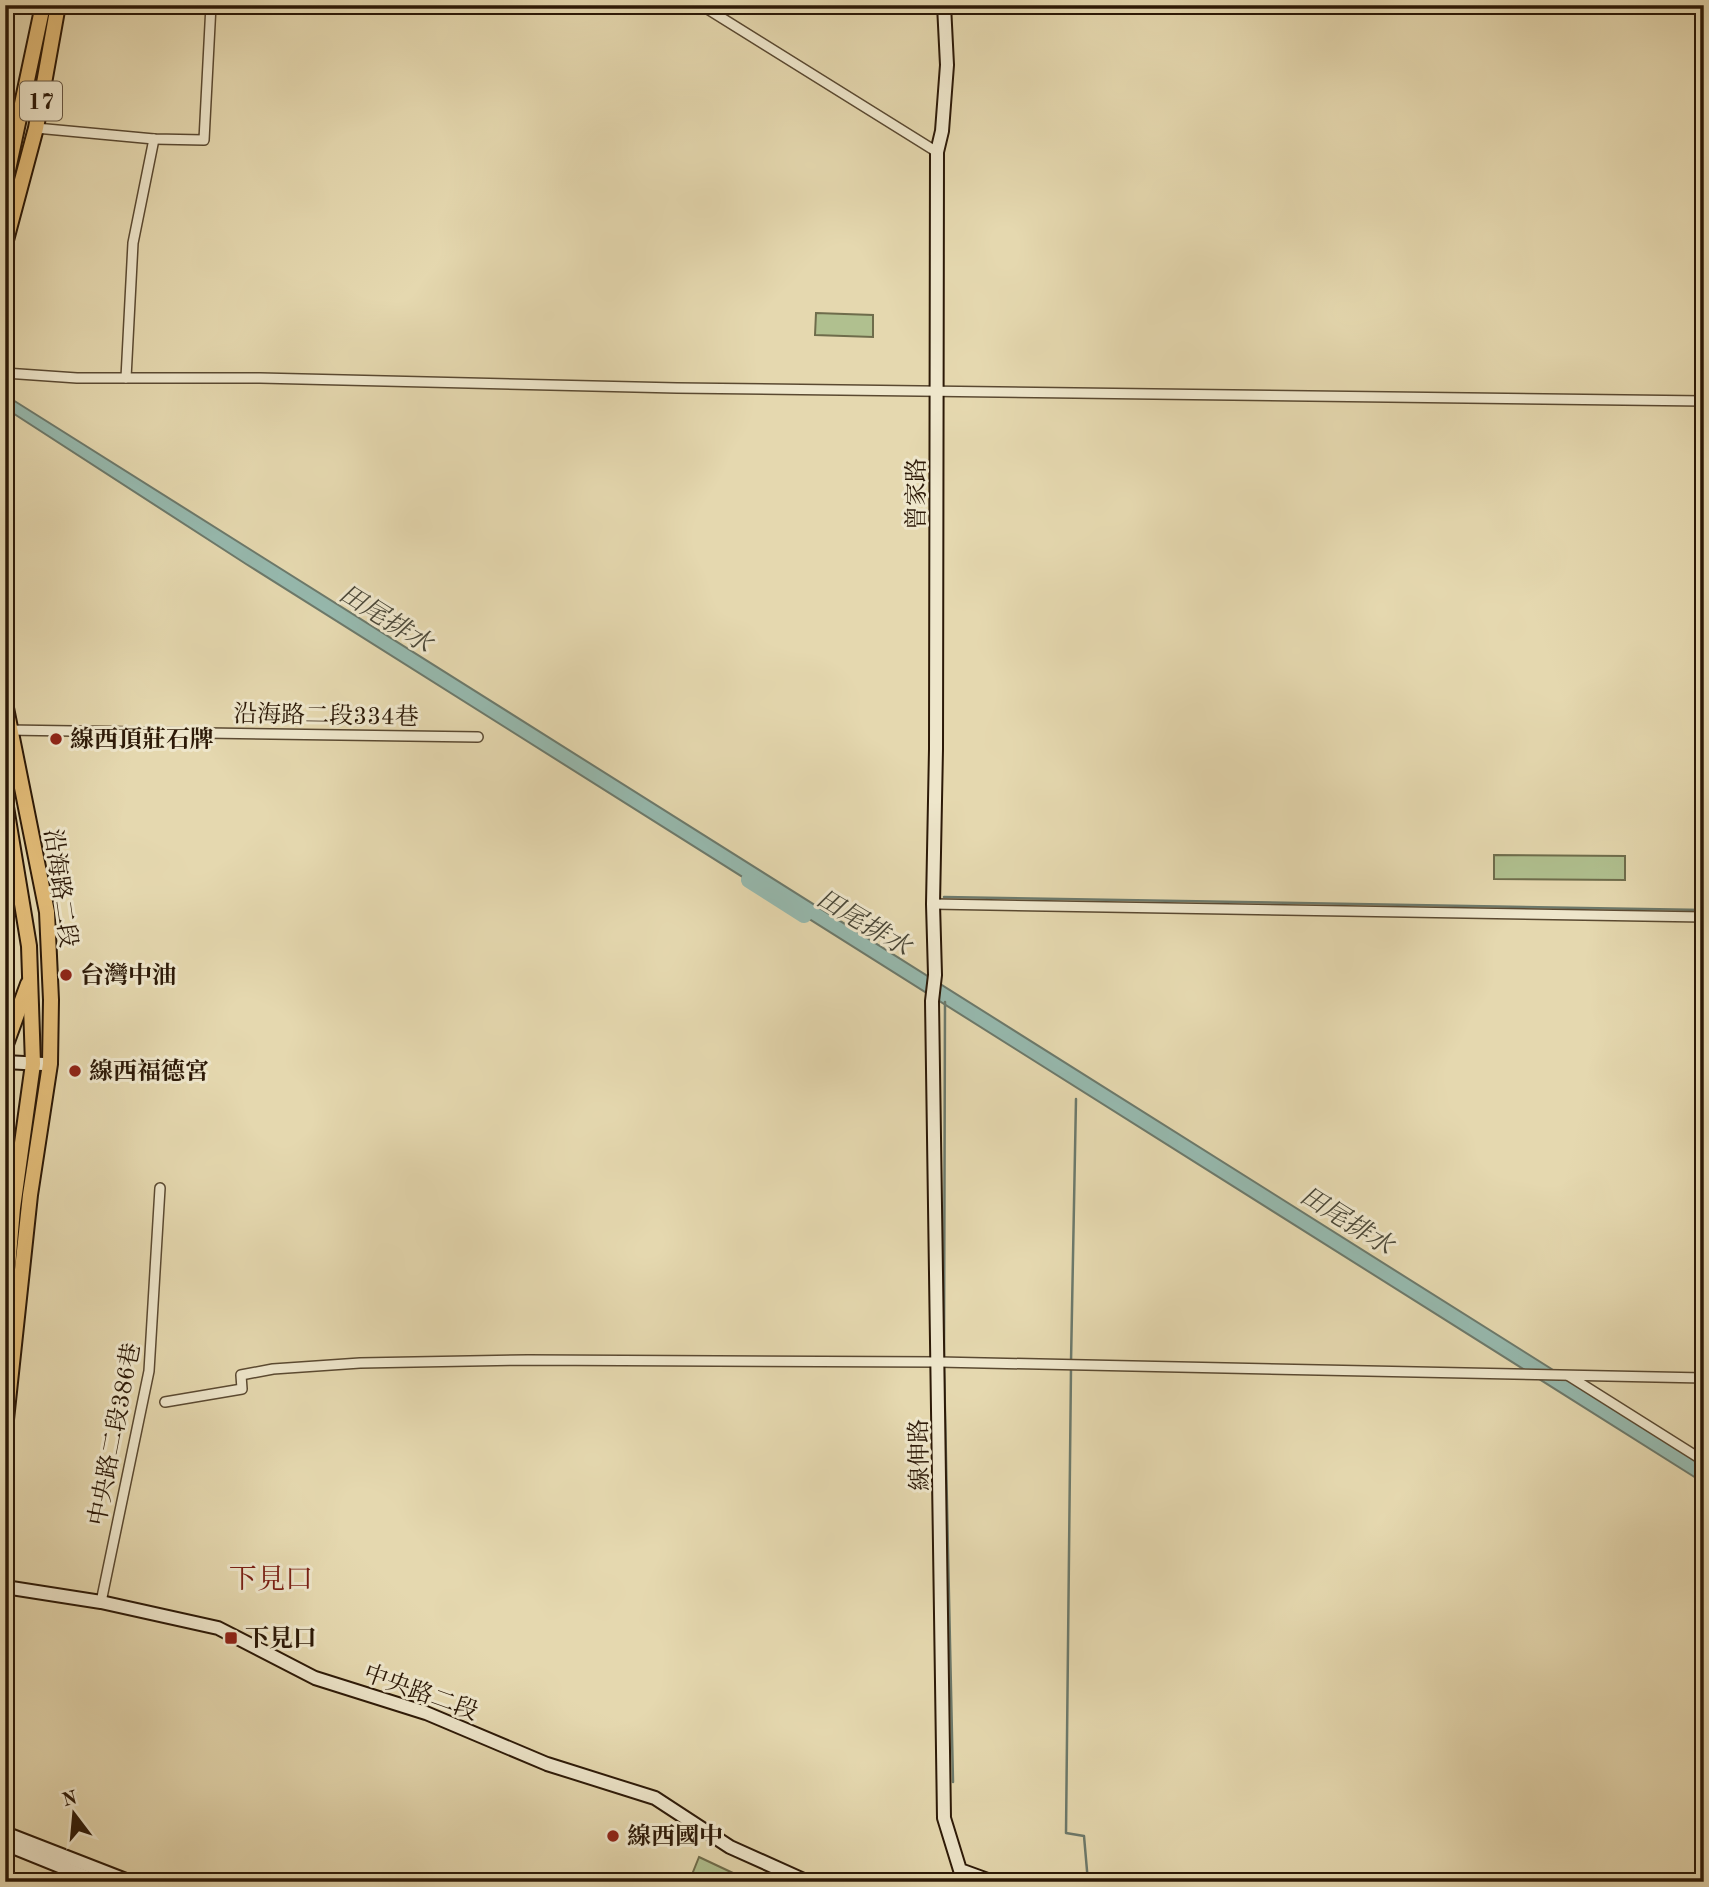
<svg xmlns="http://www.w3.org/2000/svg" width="1709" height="1887" font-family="'Old Standard TT','Noto Serif TC',serif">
<rect width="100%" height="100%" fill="#e5d8af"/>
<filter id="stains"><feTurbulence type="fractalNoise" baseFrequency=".00286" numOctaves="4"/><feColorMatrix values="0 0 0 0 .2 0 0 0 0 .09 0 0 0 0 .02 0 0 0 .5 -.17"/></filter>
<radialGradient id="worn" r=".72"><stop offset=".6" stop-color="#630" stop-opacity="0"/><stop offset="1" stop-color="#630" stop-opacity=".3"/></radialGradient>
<g fill="#b0c08f" stroke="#6e6c4b" stroke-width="2">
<path d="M816 313 873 315V337L815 335Z"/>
<path d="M1494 855 1625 856V880L1494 879Z"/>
<path d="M699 1857 750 1881V1882H689Z"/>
</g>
<path fill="#96b9ae" stroke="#6c796b" stroke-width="2" d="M5 395 1704 1465V1483L246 564 5 408Z"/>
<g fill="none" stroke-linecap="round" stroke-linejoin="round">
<g stroke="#6c796b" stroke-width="2.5">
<path d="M944 897 1704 910"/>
<path d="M944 1359 945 1002"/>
<path d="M1071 1362 1076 1099"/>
<path d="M944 1366 953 1782"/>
<path d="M1071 1368 1066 1833 1084 1836 1088 1882"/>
</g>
<path stroke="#96b9ae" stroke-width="16" d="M749 880 804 915"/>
<g stroke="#5a4931" stroke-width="12">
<g id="street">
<path d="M701 5 937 152"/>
<path d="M36 128 154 139 204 140 211 5"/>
<path d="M5 373 77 378H260L677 388 1704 401"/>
<path d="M126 378 133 243 154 139"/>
<path d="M7 730 478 737"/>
<path d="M933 904 1704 917"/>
<path d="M1569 1376 1704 1461"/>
<path d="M165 1402 242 1389 241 1375 273 1369 360 1363 528 1360 939 1362 1704 1378"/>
<path d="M101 1602 149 1371 160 1188"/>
</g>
</g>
<g stroke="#2c1907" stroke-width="16">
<g id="secondary">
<path d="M944 5 947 65 942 131 937 152 936 749 933 904 935 975 932 1001 944 1818 960 1870 993 1882"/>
<path d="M5 1062 43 1064"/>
<path d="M5 1587 101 1602 218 1628 315 1678 426 1713 547 1764 655 1798 730 1847 808 1882"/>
<path d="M5 1833 131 1882"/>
<path d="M5 1844 99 1882"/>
</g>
</g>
<g stroke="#2c1907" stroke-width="18">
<g id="primary">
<path d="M5 184 43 5"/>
<path d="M5 244 36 128 58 5"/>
<path d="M5 703 47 912 51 1000 50 1064 30 1195 5 1429"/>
<path d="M5 801 29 946 33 1064 13 1208 5 1303"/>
<path d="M5 1047 28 984"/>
</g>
</g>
<use href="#street" stroke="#eee6cb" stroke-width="9"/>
<use href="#secondary" stroke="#eee6cb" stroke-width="12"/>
<use href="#primary" stroke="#e2bc78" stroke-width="14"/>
</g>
<g fill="#8f2418" stroke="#eee6cb" stroke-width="2.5">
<circle cx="56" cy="739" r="7"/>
<circle cx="66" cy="975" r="7"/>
<circle cx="75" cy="1071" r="7"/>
<rect x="224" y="1631" width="14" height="14" rx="3.5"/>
<circle cx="613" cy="1836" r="7"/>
</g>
<g text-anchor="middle" stroke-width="6" stroke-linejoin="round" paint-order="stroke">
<rect fill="#eee6cb" stroke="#665642" stroke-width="2" x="20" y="81.5" width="42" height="39" rx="5"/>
<g font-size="23" font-weight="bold" fill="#2c1907">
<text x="41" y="109">17</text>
</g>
<g font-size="24" fill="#2c1907" stroke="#eee6cb">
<text transform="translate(916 494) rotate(-90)" y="8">曾家路</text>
<text transform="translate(326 715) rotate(1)" y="8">沿海路二段334巷</text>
<text transform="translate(61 888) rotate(82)" y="8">沿海路二段</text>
<text transform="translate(114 1434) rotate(-79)" y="8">中央路二段386巷</text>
<text transform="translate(919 1455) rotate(-91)" y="8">線伸路</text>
<text transform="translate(421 1692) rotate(20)" y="8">中央路二段</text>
</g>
<g font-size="24" font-weight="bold" fill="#2c1907" stroke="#eee6cb" text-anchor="start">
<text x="70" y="747">線西頂莊石牌</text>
<text x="80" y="983">台灣中油</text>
<text x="89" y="1079">線西福德宮</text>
<text x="245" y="1646">下見口</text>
<text x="627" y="1844">線西國中</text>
</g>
<g font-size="26" font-style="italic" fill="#4c4939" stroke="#eee6cb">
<text transform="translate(386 618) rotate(32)" y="9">田尾排水</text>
<text transform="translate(864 922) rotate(31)" y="9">田尾排水</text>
<text transform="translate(1347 1220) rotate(32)" y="9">田尾排水</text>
</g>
<g font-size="28" fill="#7a1f14" stroke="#eee6cb">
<text x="271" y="1588">下見口</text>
</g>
</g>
<rect width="1709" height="1887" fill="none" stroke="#e5d8af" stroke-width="28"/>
<rect x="7" y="7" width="1695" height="1873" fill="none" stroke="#2c1907" stroke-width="3.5"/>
<rect x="14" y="14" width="1681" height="1859" fill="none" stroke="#2c1907" stroke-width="2"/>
<g transform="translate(74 1814) rotate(344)" stroke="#eee6cb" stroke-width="5" paint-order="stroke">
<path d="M0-5L12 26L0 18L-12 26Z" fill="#2c1907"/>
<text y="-10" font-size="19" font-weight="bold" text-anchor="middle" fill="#2c1907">N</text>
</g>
<rect width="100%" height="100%" filter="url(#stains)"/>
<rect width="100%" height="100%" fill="url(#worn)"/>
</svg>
